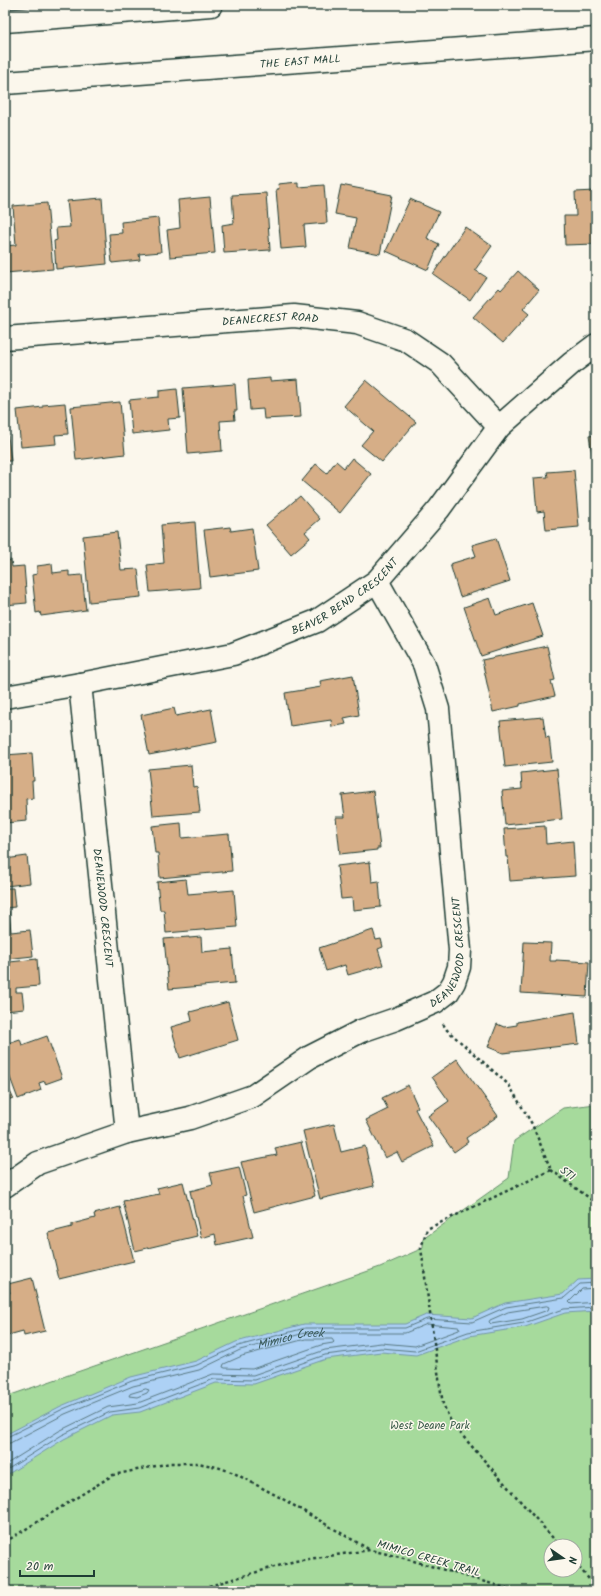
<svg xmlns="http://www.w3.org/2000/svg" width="601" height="1596" font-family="Kalam,sans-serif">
<rect width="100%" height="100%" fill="#fbf7ec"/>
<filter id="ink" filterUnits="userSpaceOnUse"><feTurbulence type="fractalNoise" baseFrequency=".025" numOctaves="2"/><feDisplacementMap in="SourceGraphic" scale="8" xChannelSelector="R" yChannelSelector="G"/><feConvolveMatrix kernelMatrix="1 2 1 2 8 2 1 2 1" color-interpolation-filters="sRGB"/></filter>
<g filter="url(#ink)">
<path fill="#a6da9c" stroke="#628c68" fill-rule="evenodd" d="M596 1104V1591H5V1397L380 1267 423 1248V1239L509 1178 514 1141 563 1108ZM551 1546H575V1570H551Z"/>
<path fill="#add1f5" stroke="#7496a8" d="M596 1279V1311L565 1313 525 1327 469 1336 416 1355 381 1352 326 1359 254 1384 216 1383 140 1412 112 1415 64 1439 5 1476V1435L61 1406 131 1377 196 1361 236 1342 304 1324H405L426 1315 472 1318 505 1303 563 1294 578 1280Z"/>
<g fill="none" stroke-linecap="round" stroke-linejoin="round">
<g stroke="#587881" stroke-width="1">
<path d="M596 1288 582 1289 569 1302 571 1304 596 1302"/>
<path d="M547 1306 549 1307 548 1310 522 1319 491 1324 489 1322 490 1320 508 1312Z"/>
<path d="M306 1339H332L334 1342 333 1343 321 1345 252 1369 225 1368 223 1367 224 1364 242 1356Z"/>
<path d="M146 1389 149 1390 147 1393 137 1397 129 1396 130 1394Z"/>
<path d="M5 1438 63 1409 132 1381 197 1365 238 1346 305 1328H405L427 1319 472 1322 506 1307 564 1298 580 1284 596 1283"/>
<path id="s1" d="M5 1443H10L65 1414 133 1386 199 1370 240 1350 305 1333H405L427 1324 458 1327 460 1328 459 1330 415 1346 381 1343 325 1350 253 1375 213 1374 138 1403 108 1407 59 1431 5 1465"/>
<path d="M5 1471 62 1435 110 1412 139 1408 214 1379 254 1380 325 1355 381 1348 415 1351 468 1332 524 1323 564 1309 596 1307"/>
</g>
</g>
<g fill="#d6ae87" stroke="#1f3d34">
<path d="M298 182V187L324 185 327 223 304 225 306 247 281 249 276 189H279L278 184Z"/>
<path d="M341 185 392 195 380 254 350 248 356 218 335 214Z"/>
<path d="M596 191V244L565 245 564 216H576L575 192Z"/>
<path d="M266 193 270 250 224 253 222 225 234 223 232 195Z"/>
<path d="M210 197 215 253 170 257 167 230 180 228 178 200Z"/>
<path d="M102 198 107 264 56 269 54 241 57 240 56 228 70 227 67 201Z"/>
<path d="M410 199 439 212 427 238 439 244 428 270 386 251Z"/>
<path d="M47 203 53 269 5 273V246L16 245 13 206Z"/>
<path d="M158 218 161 252 139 254 140 260 112 263 109 234 122 233 121 222Z"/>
<path d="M465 227 492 246 475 270 486 277 470 300 433 274Z"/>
<path d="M518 271 539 290 523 309 529 314 503 343 473 317 499 288 501 290Z"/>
<path d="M270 378V381L298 379 301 417 264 419 263 409 250 410 248 380Z"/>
<path d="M366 380 416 422 382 462 361 445 373 431 344 406Z"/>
<path d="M235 384 237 411H234L235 420 220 421 222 451 188 454 183 388Z"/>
<path d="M177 389 180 418 168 419 169 430 132 434 129 400 159 397V391Z"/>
<path d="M120 402 125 454 76 460 71 407Z"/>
<path d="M65 403 68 434 55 435 56 444 21 447 17 410 43 407V405Z"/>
<path d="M5 428H7L11 461H5Z"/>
<path d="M596 435V465L594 466 589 436Z"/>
<path d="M352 458 371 474 340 513 302 481 316 464 327 473 336 461 344 468Z"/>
<path d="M574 470 579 527 546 530 544 511 537 512 534 478 548 477 547 472Z"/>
<path d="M300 496 320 519 305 532 310 538 291 554 266 525Z"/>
<path d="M195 522 200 588 150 592 147 565 164 563 161 525Z"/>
<path d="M230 527 231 531 252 528 258 571 210 577 204 530Z"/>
<path d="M117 532 121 570 138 569 141 597 89 602 83 536Z"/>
<path d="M496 538 510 581 460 597 450 564 476 556 472 545Z"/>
<path d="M11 560 12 567 24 566 27 603 5 605V561Z"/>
<path d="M52 564 53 573 69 571V576L82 575 86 610 41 616 40 612 36 613 32 575 37 574V566Z"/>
<path d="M490 598 496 615 532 603 543 636 481 656 464 607Z"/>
<path d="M547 646 555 680 551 681 555 696 520 704V706L493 712 482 660Z"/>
<path d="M353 675 359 715 344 718 346 724 332 727 331 720 290 726 285 693 321 687 320 681Z"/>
<path d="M174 708 176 716 211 709 217 742 149 755 141 715Z"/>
<path d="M543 717 546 738 549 737 552 762 505 767 500 721Z"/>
<path d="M32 753 34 781H32L33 798 26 799 27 821 5 823V755Z"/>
<path d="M191 765 193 787 197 786 200 812 153 816 148 769Z"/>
<path d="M557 769 562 819 505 825 502 791 522 789 521 773Z"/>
<path d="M373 791 380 848H377V850L340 854 336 817H345L342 795Z"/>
<path d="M181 823 182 838 229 834 232 871 160 878 158 853H155L152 826Z"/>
<path d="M545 826 546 844 573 841 575 876 510 881 508 857H506L504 829Z"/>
<path d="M27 856 30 883 6 886 7 888H13L15 907 5 908V859Z"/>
<path d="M370 862 372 882 379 881 381 907 353 910 352 898 341 899 337 866Z"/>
<path d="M186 879 188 894 234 890 237 927 166 933 164 910H160L157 882Z"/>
<path d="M5 911H9L11 932 30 930 33 956 5 959Z"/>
<path d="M373 930 376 940 381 939 383 947 378 949 383 965 348 975 345 965 326 971 319 948Z"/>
<path d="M189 937V938L201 937 202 952 232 949 235 983 169 989 164 939Z"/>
<path d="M524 942 551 943 550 961H556V960L589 962 587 997 521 993Z"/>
<path d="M37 959 39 986 16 988V992H22L24 1009 5 1011V966H10V962Z"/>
<path d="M228 1002 238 1040 180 1058 171 1027 192 1021 190 1012Z"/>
<path d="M575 1012 579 1044 503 1053 488 1047 497 1024 504 1027 517 1025V1022Z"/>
<path d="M47 1036 62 1078 45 1084V1081L39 1083 41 1090 18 1099 5 1064V1044L20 1039 22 1045Z"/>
<path d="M457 1059 498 1116 466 1138 468 1142 454 1152 428 1116 449 1101 432 1077Z"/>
<path d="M5 1080 13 1098 5 1101Z"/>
<path d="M408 1085 418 1107 415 1109 434 1146 402 1162 397 1152 385 1158 366 1120 388 1109 382 1098Z"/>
<path d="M334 1124 341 1152 365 1146 374 1186 320 1199 303 1131Z"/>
<path d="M301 1142 315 1196 254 1212 241 1162 277 1155 275 1148Z"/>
<path d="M239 1167 246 1195 243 1196 253 1237 217 1245 215 1234 201 1238 190 1191 213 1185 210 1173Z"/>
<path d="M183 1182 197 1236 135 1251 123 1201 159 1194 157 1188Z"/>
<path d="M120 1207 134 1261 59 1279 48 1233 72 1227V1224L95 1218 94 1214Z"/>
<path d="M32 1278 45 1331 24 1336 23 1331 5 1336V1295L10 1293 8 1284Z"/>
</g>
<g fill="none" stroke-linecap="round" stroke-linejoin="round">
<g stroke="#1f3d34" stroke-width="25">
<g id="minor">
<path id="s2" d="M5 338 294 316 357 323 406 340 440 363 499 427"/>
<path id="s3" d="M80 684 127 1132"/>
<path id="s4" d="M5 697 80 684 233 654 317 621 377 581 439 509 499 427 572 363 596 345"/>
<path id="s5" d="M5 1186 38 1163 127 1132 190 1118 253 1096 310 1057 361 1031 396 1019 435 1002 448 992 454 982 459 967 460 950 438 709 424 664 377 581"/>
</g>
</g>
<g stroke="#1f3d34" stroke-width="25">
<g id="major">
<path id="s6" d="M5 83 596 39"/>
</g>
</g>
<g stroke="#1f3d34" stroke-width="25">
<path id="highway" d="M5 21 211 5"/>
</g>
<g stroke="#1f3d34" stroke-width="2.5" stroke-dasharray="3 3" stroke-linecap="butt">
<path d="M443 1024 447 1030 509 1085 532 1124 551 1170"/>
<path d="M551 1170 427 1229 421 1248 440 1386 443 1404 452 1424 560 1546"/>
<path d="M551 1170 596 1203"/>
<path d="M5 1542 113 1475 170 1463H198L217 1467 234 1473 281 1498 370 1550"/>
<path d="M575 1563 596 1587"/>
<path d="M209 1586 210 1591"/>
<path d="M198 1591 209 1586 295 1561 370 1550 400 1557 516 1591"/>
</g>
<use href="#minor" stroke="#fbf7ec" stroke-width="22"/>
<use href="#major" stroke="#fbf7ec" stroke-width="22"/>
<use href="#highway" stroke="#fbf7ec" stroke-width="22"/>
</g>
</g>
<g text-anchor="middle" stroke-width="3" stroke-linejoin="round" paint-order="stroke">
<g font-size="11" fill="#1f3d34" stroke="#fbf7ec">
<text dy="4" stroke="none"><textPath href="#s6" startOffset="296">THE EAST MALL</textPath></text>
<text dy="4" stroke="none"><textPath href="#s2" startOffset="266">DEANECREST ROAD</textPath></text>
<text dy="4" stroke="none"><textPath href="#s4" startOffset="359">BEAVER BEND CRESCENT</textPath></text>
<text dy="4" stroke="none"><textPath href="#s3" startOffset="225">DEANEWOOD CRESCENT</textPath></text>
<text dy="4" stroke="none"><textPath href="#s5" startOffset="526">DEANEWOOD CRESCENT</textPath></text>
<text transform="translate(568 1173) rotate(36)" y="4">ST1</text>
<text transform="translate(429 1558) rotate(16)" y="4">MIMICO CREEK TRAIL</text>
</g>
<g font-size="11" fill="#3a5c49" stroke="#fbf7ec">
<text x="430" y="1429">West Deane Park</text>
</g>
<g font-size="12" font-style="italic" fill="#3b5b5b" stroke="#fbf7ec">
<text dy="4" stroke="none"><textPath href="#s1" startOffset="306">Mimico Creek</textPath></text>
</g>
</g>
<rect width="601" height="1596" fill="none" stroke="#fbf7ec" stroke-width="20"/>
<rect x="10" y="10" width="581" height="1576" fill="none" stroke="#1f3d34" stroke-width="1.5" filter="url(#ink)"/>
<g transform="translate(563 1558) rotate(103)"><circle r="19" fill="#fbf7ec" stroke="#a3ada2"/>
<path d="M0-3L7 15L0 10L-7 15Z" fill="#1f3d34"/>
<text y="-6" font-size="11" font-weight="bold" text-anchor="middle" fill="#1f3d34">N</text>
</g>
<path d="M20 1570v6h74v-6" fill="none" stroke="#1f3d34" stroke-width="2"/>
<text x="26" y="1570" font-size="12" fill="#1f3d34" stroke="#fbf7ec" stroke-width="3" paint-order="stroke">20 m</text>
</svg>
